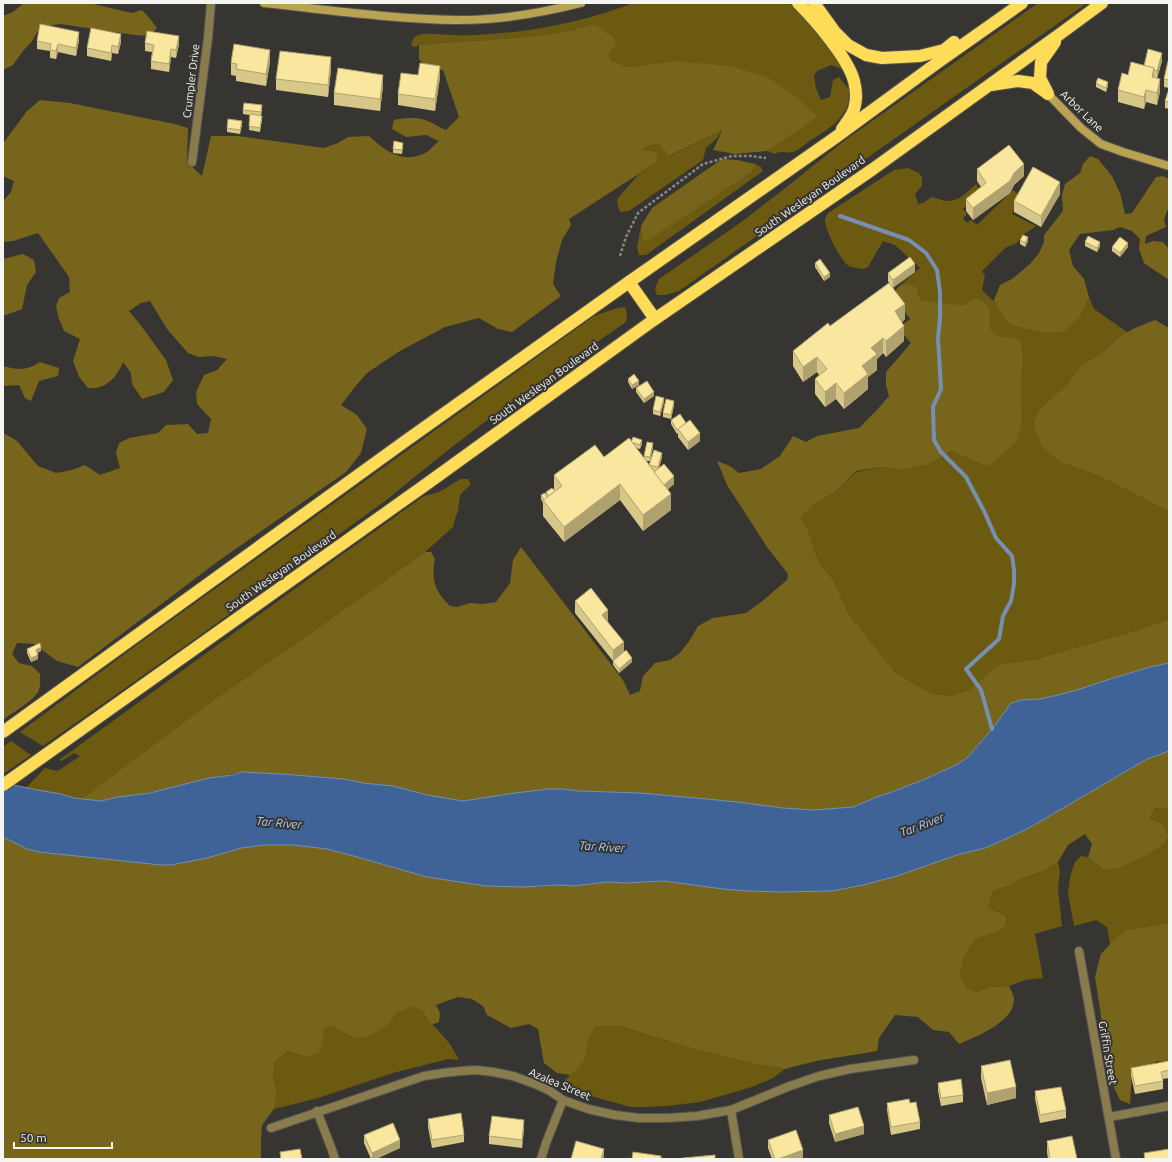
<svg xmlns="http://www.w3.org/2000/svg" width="1172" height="1162" font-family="Ubuntu,sans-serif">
<rect width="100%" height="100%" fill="#363532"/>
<g fill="#6c5a10">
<path d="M633 3H789L802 14 829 47 842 69 831 65 817 71 814 76 816 88 821 100 830 97 833 80 839 77 851 92C848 118 829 129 808 142 804 145 798 151 792 152 786 154 784 149 774 154L767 151 791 136 818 117 674 61 628 67 610 60C609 47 605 32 595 24 586 26 578 29 569 31 519 40 469 40 419 45L416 47 411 46C412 39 415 35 422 34 433 33 445 35 456 35 471 36 487 34 502 33 544 30 594 18 633 3Z"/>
<path d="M1038 3H1087L955 96 679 291 666 295H657L655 289 659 279 740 223 779 193 844 141Z"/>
<path d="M722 130 717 138 706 148 703 160 629 211 620 212 617 203 618 198 639 174 654 164 642 151 648 146 658 143 670 156Z"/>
<path d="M755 164 761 167 763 171 646 255H639L637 247 641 226 642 240 648 239 752 172Z"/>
<path d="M908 168 919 173 922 177V186L915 194 918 204 923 203 932 197C937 198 943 201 948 201 958 202 969 191 976 184L982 193 963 209 967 214 963 218 967 223 971 220 977 225 1013 190 1018 194 1019 200 1012 214 1036 226 1023 235 1017 243 1005 248 982 271 985 276 982 290 992 300H994L999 311 1010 325 1043 333 1080 317 1089 297 1094 309 1127 332 1120 336 1106 350 1081 366 1067 384 1039 410 1063 463 1099 476 1137 495 1169 512V619L1131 632 1036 659 997 665 969 690 953 696 932 694 895 672 848 613 834 581 819 562 808 530 799 517 813 505 837 491 856 472 881 467 901 470 927 465 952 451 987 465 1021 384 1023 363 1011 337H1000L990 329V309L984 302 976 297 963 305 921 300 917 288 909 283 898 287 920 268 895 245 883 241 868 267 864 269C860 268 853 268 849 266 841 262 824 228 825 219 826 218 827 214 828 213L894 170Z"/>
<path d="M625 307 627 313 626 322 518 397 448 450 385 501 199 636 43 746 20 732 130 650 594 316 617 308Z"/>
<path d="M461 479H468L471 484 460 495 458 511 455 519 453 527 425 552 318 628 212 701 81 799 26 788 45 768 58 771 80 756 74 753 62 761 59 760 329 564 424 496 439 492Z"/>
<path d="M11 741 31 755 3 774V747Z"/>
<path d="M1155 808H1169V835L1163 824 1150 818Z"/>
<path d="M1169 836V923L1127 930 1110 945 1107 927 1096 920 1074 926 1068 894 1070 877 1075 862 1081 856 1088 857 1103 870 1165 843Z"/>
<path d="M1058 862 1060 871 1058 888 1062 926 1035 934 1043 978 1025 980 1009 986 991 987 976 992 967 990 960 975 964 957 975 940 993 933 1007 917 988 907 993 891 1008 886 1022 878 1044 871Z"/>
<path d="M414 1005 422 1011 432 1025 437 1029 450 1044 459 1060 448 1059 393 1073 318 1098 274 1109 277 1095 273 1077 275 1061 288 1051 306 1057 323 1042V1029L331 1026 355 1039 389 1024 397 1013Z"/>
<path d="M596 1026H620L693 1049 760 1065 785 1069 773 1078 752 1087 700 1102 667 1106 647 1107H631L591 1096 561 1084 585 1060 589 1038Z"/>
</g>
<g fill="#77651c">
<path d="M24 3H89L132 13 142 10 151 20 157 28 149 36 135 35 60 24 40 27 32 41 23 51 13 65 3 70V16L13 12Z"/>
<path d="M595 24 614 38 616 46 609 52 610 60 628 67 674 61 731 66 769 78 794 95 818 117 791 136 767 151 735 154 713 150 719 138 722 130 669 156 658 143 648 146 642 151H654L658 158 654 164 569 219 571 225 562 240 556 262 553 284 561 296 512 332 498 329 479 318 445 327 400 351 367 373 354 388 341 405 357 415 367 429 361 453 346 472 217 562 78 667 57 661 34 644 17 643 12 654 19 663 32 666 40 674C40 679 41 687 38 692 33 701 12 713 3 720V433L16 440 38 466 56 473 72 470 85 465 100 475 120 468 116 453 119 443 129 438 158 433 166 425 188 424 197 434 208 433 211 419 197 404 196 392 204 375 217 370 227 359 213 356 199 357 188 353 167 329 150 301 141 303 129 311 142 327 166 360 173 380 164 392 142 399 132 384 131 373 123 362C117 377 106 390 88 388L79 377 73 361 80 339 64 331 59 319 56 306 59 298 70 292 69 277 38 233 13 241 3 242V201L11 192 14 181 3 176V142H4L27 111 40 100 70 103 175 124 188 128 187 162 202 176 211 136H238L324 148 338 143 348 137 369 136C387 152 403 165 427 152 431 149 435 144 439 141L426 135 406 137 392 129 394 120C404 118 415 117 425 120 432 122 438 127 446 130L459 117 443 70 428 69 419 59V45C469 40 519 40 569 31 578 29 586 26 595 24Z"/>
<path d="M1090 156 1098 159 1112 176 1120 193 1125 214 1132 213 1156 177 1163 176 1169 179V206L1164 219 1166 227 1146 236 1145 244 1153 241 1163 242 1169 249V280L1144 263 1139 249 1140 239 1132 231 1120 227 1113 230 1080 234 1069 250 1073 266 1084 279 1089 297 1080 317 1063 332 1043 333 1010 325 999 311 994 300 1000 285 1012 279 1030 264 1039 253 1044 242V235L1063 211 1062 195 1065 184 1080 173 1083 164Z"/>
<path d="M722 159 737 160 755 164 752 172 648 240H642L641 226 652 208Z"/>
<path d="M23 254 34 260 36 272 27 285 22 309 3 316V259Z"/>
<path d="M909 283 917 288 921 300 963 305 976 297 984 302 990 309V329L1000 337H1012L1021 342 1023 363 1021 384 1022 420 1017 442 998 458 987 466 952 451 927 465 901 470 881 467 856 471 837 491 813 505 800 517 808 530 819 562 834 581 848 613 895 672 932 694 952 696 969 690 997 665 1036 659 1131 632 1169 619V663L1150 667 1110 679 1077 690 1058 695 1040 699 1016 701 1011 703 994 727 974 750 967 758 956 765 923 780 889 793 879 796 853 807 842 808 814 810 798 809 769 807 737 802 695 798H682L640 793 579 791 563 789H548L515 793 463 801 427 795 393 786 363 783 344 779 282 774 241 772 135 796 118 797 101 801 81 799 212 701 318 628 425 552H431L435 559C431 581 435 591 450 606L457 607 470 603 482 604 496 602 510 583 513 560 521 547 623 680 630 695 640 691 643 676 655 663 670 660 680 653 690 640 698 626 713 618 746 613 761 602 787 580 788 574 767 547 727 485 717 461 730 466 739 473 761 469 780 456 793 436 806 442 817 436 859 428 876 411 889 396 886 385V372L911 343 898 328 910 319 893 296 898 287Z"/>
<path d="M1155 320 1169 328V512L1137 495 1099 476 1063 463 1042 447 1034 425 1039 410 1067 384 1081 366 1106 350 1120 336 1135 328Z"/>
<path d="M40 362 59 368 58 376 39 381 31 401 25 398 19 385 3 386V366C19 370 26 371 40 362Z"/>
<path d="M1169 751V808H1155L1150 818 1163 824 1169 835 1165 843 1145 856 1118 868 1103 870 1088 857 1092 844 1085 834 1068 845 1058 862 1044 871 1022 878 1008 886 993 891 988 907 1007 917 1004 927 993 933 975 940 964 957 960 975 967 989 976 992 991 987 1009 986C1011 990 1013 994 1014 998 1015 1022 977 1036 959 1044L949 1032 933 1030 918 1017 895 1015 879 1038 877 1051 816 1061 785 1069 760 1065 693 1049 620 1026H596L589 1038 585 1060 571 1075 557 1073 544 1063 538 1029 529 1024 511 1028 487 1015 483 1006 472 999 458 997 436 1005 440 1013 439 1022 432 1025 422 1011 414 1006 397 1013 389 1024 369 1036 355 1039 331 1026 323 1029V1042L319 1053 306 1057 288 1051 275 1061 273 1077 277 1095 274 1109 262 1125 261 1140V1159H3V837L27 849 39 852 161 865H171L207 858 241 848 264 845H293L327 849 350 855 427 877 540 887 560 885 574 886 607 882 625 883 664 881 723 889 748 891 779 892 832 891 863 885 897 876 957 855 985 848 999 842 1029 828 1147 759Z"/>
<path d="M1169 923V1063L1158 1061 1132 1072 1130 1104 1120 1100 1111 1081 1095 977 1098 965 1101 954 1113 941 1127 930Z"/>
</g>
<path fill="#406397" stroke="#768fb2" d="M1169 663V751L1147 759 1029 828 999 842 985 848 957 855 897 876 863 885 832 891 779 892 748 891 723 889 664 881 625 883 607 882 574 886 560 885 524 887 486 886 427 877 350 855 327 849 293 845H264L241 848 207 858 171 865H161L39 852 27 849 3 837V781L13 785 38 790 61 794 74 798 101 801 118 797 150 793 209 778 233 775 241 772 282 774 344 779 363 783 393 786 427 795 463 801 515 793 548 789H563L579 791 640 793 707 799 737 802 783 808 814 810 853 807 879 796 889 793 923 780 956 765 967 758 974 750 994 727 1011 703 1021 700 1040 699 1058 695 1077 690 1110 679 1150 667Z"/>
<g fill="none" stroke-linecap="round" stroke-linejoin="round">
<path stroke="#768fb2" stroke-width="4" d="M840 216 909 240 926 253 937 270 940 292V318L938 338 941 389 933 407 934 440 941 452 966 477 984 511 996 538 1012 556 1014 570V584L1011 601 1003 616 999 639 966 669 981 690 992 729"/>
<g stroke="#555451" stroke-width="10">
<g id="street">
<path d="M192 162 208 38 211 3"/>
<path d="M1079 951 1116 1159"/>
<path d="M731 1110 739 1159"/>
<path d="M317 1111 332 1150 335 1159"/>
<path d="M1109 1117 1169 1106"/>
<path d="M271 1128 424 1076 443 1073 461 1071 476 1070 493 1072 513 1076 535 1084 550 1091 563 1100 588 1109 615 1115 639 1118H668L697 1116 731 1110 790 1086 819 1076 850 1069 914 1060"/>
<path d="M541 1159 546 1143 563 1100"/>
</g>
</g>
<g stroke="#555451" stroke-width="10">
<g id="secondary">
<path d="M264 3C329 10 393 19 458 20 498 20 542 13 581 3"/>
<path d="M1048 94 1081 128 1101 144 1123 152 1169 166"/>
</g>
</g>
<g stroke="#555451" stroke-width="14">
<g id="highway">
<path d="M798 3C815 20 848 58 854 81 856 89 857 97 855 105 854 114 847 122 842 129"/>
<path d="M814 3 835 32 848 45 866 55 882 58 920 56 944 50 954 42"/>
<path d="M991 85 1018 81 1033 83 1047 93"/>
<path d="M1048 94 1040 78 1041 62 1055 42"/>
<path d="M629 282 655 319"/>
<path d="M3 732 404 442 629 282 836 137 937 63 1022 3"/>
<path d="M3 785 428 483 655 319 873 169 1060 34 1102 3"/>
</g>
</g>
<path stroke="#888784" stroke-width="2.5" stroke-dasharray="3 2" stroke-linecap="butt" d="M620 256 626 237 638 213 703 164 732 156H751L766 158"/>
<use href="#street" stroke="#897c4c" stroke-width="8"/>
<use href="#secondary" stroke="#b9a353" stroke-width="8"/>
<use href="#highway" stroke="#ffdc58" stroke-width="12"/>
</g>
<g fill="#d7c789">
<path d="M79 40 76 56 58 52 56 59 50 58V51L37 49V41Z"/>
<path d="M121 42 118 54 112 53 111 61 87 56V48Z"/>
<path d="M145 43 179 44 176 58 171 57 169 72 151 69V61L152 52 145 51Z"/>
<path d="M1162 61 1157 78 1160 91 1157 105 1146 102 1144 109 1118 102V90L1128 75 1144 66Z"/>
<path d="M1169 61V88L1164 87V79Z"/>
<path d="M270 62 266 86 236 81V76L231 75V63Z"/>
<path d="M331 69 328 97 276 90V79Z"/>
<path d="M418 75 440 77 435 111 398 105V94Z"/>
<path d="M1096 83 1108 86 1106 92 1096 87Z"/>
<path d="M383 86 380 111 334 105V93Z"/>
<path d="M1169 89V109L1165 108V101Z"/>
<path d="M262 109 261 116 262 120 260 132 249 130 250 115 243 114V110Z"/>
<path d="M242 125 240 134 227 132V128Z"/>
<path d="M403 146 402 154 393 153V149Z"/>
<path d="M977 169 1024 176 1014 185 1010 193 973 220 966 211V199L981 187 977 181Z"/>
<path d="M1060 194 1041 227 1014 212V201Z"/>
<path d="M1020 240 1028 241 1025 247 1020 244Z"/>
<path d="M1085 242 1100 246 1097 252 1085 246Z"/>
<path d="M1112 247H1128L1120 257 1112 251Z"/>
<path d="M815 263 830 277 824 281 815 267Z"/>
<path d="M915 272 893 287 905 319 902 322 904 341 886 357 883 353 877 359V370L868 377V389L844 409 836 399 825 407 815 394V379L819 375 817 372 803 382 793 366V351L830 326 889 283 888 281V273Z"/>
<path d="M628 379 639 385 632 389 628 382Z"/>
<path d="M636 388 654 396 644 403 636 392Z"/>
<path d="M664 402 660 416 653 414V410Z"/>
<path d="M674 405 671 419 663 417V413Z"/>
<path d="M671 420 686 423 700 441 688 450 678 437V433L677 434 671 424Z"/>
<path d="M632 442 642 444 640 449 636 448 644 458V456L653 447 650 461H646L649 465 662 457 659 468 674 484 668 489 671 510 643 531 620 500 564 542 543 516V503L541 499V495H546V492L554 491V475L604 457Z"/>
<path d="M575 601 608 622 624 652 632 662 619 673 613 665V661L575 613Z"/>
<path d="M27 649 41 651 37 653 38 659 31 662 27 653Z"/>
<path d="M1169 1061V1078L1163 1079V1089L1135 1094 1131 1076V1068Z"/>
<path d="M981 1066 1016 1098 987 1105 981 1078Z"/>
<path d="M938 1083 963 1095V1102L941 1106 938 1091Z"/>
<path d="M1035 1091 1066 1110V1118L1040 1123 1035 1099Z"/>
<path d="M887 1103H910L920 1122V1129L891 1135 887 1110Z"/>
<path d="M829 1115 864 1134 835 1142 829 1123Z"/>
<path d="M428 1119 464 1135V1142L432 1148 428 1127Z"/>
<path d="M524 1128 522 1148 489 1144V1136Z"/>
<path d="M364 1135 400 1148 376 1159H371L364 1143Z"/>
<path d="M768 1140 803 1158 800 1159H772L768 1148Z"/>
<path d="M1047 1141 1077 1159H1048L1047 1152Z"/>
</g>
<g fill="#afa26f">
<path d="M79 32V40L76 56V48Z"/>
<path d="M121 34V42L118 54V47Z"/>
<path d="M179 36V44L176 58V50Z"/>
<path d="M58 44V52L56 59V51Z"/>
<path d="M112 45V53L111 61V53Z"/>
<path d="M171 49V57L169 72V64Z"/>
<path d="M270 50V62L266 86V74Z"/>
<path d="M1162 53V61L1157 79V71Z"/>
<path d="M331 57V69L328 97V85Z"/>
<path d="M440 66V77L435 111V99Z"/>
<path d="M1154 68V80L1152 77Z"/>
<path d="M383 75V86L380 111V99Z"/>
<path d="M1160 79V91L1157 105V93Z"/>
<path d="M1108 82V86L1106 92V88Z"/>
<path d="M1146 90V102L1144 109V97Z"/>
<path d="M1024 164V176L1014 185 1010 193 973 220V208Z"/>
<path d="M1060 182V194L1041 227V216Z"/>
<path d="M1028 237V241L1025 247V243Z"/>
<path d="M1100 242V246L1097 252V248Z"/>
<path d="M1128 243V247L1120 257V253Z"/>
<path d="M915 264V272L893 288V280Z"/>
<path d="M830 273V277L824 281V277Z"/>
<path d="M905 304V319L895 327V311Z"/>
<path d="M904 326V341L886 357V341Z"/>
<path d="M883 338V353L877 359V370L868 377V389L844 409V393L862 366 871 348Z"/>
<path d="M817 357V372L803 382V367Z"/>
<path d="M639 381V385L632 389V385Z"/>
<path d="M836 383V399L825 407V392Z"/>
<path d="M654 392V396L644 403V399Z"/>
<path d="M664 398V402L660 416V412Z"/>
<path d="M674 401V405L671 419V415Z"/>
<path d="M700 433V441L688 450V442Z"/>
<path d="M642 440V444L640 449V445Z"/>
<path d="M653 443V447L650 461V457Z"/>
<path d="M662 453V457L658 471V467Z"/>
<path d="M674 476V484L664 493V485Z"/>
<path d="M620 484V500L564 542V527Z"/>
<path d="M671 494V510L643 531V515Z"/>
<path d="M608 610V622L602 615Z"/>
<path d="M624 642V654L613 662V650Z"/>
<path d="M41 647V651L36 654V650Z"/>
<path d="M38 655V659L31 662V658Z"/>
<path d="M632 658V662L619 673V669Z"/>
<path d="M1016 1087V1098L987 1105V1093Z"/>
<path d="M524 1120V1128L522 1148V1140Z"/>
<path d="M864 1126V1134L835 1142V1134Z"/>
<path d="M400 1140V1148L376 1159H372V1153Z"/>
<path d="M604 1149V1157L603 1159H601Z"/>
<path d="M803 1150V1158L800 1159H778Z"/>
</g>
<g fill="#fae79f" stroke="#afa26f">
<path d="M40 24 79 32 76 48 58 44 56 51 50 50 51 44 37 41Z"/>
<path d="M91 28 121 34 118 47 112 45 111 53 87 48Z"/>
<path d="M147 31 179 36 176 50 171 49 169 64 151 61 154 45 145 43Z"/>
<path d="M234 44 270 50 266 74 236 69 237 64 231 63Z"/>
<path d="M1148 49 1162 53 1157 71 1154 70V68L1144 66Z"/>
<path d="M280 51 331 57 328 85 276 79Z"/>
<path d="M1168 61H1169V80L1164 79Z"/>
<path d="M1131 62 1154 68 1152 77 1160 79 1157 93 1146 90 1144 97 1118 90 1122 73 1128 75Z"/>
<path d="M420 63 440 66 435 99 398 94 401 73 418 75Z"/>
<path d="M338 68 383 75 380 99 334 93Z"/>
<path d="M1098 78 1108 82 1106 88 1096 83Z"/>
<path d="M1169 89V102L1165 101Z"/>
<path d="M244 103 262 105 261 112 243 110Z"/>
<path d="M250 114 262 116 260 128 249 126Z"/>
<path d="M228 119 242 121 240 130 227 128Z"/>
<path d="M394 141 403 143 402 150 393 149Z"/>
<path d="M1009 145 1024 164 1014 173 1010 181 973 208 966 199 986 183 977 169Z"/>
<path d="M1033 167 1060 182 1041 216 1014 201Z"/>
<path d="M1023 235 1028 237 1025 243 1020 240Z"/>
<path d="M1088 236 1100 242 1097 248 1085 242Z"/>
<path d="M1120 237 1128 243 1120 253 1112 247Z"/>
<path d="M910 257 915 264 893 280 888 273Z"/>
<path d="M820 259 830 273 824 277 815 263Z"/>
<path d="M889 283 905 304 895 311 904 326 886 341 883 338 871 348 877 354 862 366 868 374 844 393 836 383 825 392 815 379 827 369 817 357 803 367 793 351 828 323 830 326Z"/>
<path d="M634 374 639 381 632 385 628 379Z"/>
<path d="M647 381 654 392 644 399 636 388Z"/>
<path d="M656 396 664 398 660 412 653 410Z"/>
<path d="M666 399 674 401 671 415 663 413Z"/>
<path d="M680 414 686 423 677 430 671 420Z"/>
<path d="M690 420 700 433 688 442 678 429Z"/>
<path d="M633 437 642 440 640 445 631 442Z"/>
<path d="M629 438 671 494 643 515 620 484 564 527 543 500 562 486 554 475 595 445 604 457Z"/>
<path d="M647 442 653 443 650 457 644 456Z"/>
<path d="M654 450 662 453 658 467 649 465Z"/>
<path d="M664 464 674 476 664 485 654 472Z"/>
<path d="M552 488 555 491 549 496 546 492Z"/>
<path d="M545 493 547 497 544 500 541 495Z"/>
<path d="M591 588 608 610 602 615 624 642 613 650 575 601Z"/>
<path d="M40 643 41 647 36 650 38 655 31 658 27 649Z"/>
<path d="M626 650 632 658 619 669 613 661Z"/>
<path d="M1010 1060 1016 1087 987 1093 981 1066Z"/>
<path d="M1169 1061V1070L1161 1072 1163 1081 1135 1086 1131 1068Z"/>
<path d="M961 1079 963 1095 941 1098 938 1083Z"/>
<path d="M1061 1087 1066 1110 1040 1115 1035 1091Z"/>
<path d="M909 1099 910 1103 916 1102 920 1122 891 1127 887 1103Z"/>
<path d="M858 1107 864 1126 835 1134 829 1115Z"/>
<path d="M461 1113 464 1135 432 1140 428 1119Z"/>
<path d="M492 1116 524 1120 522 1140 489 1136Z"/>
<path d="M393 1123 400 1140 372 1153 364 1135Z"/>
<path d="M796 1130 803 1150 778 1159H775L768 1140Z"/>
<path d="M1072 1136 1077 1159H1050L1047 1141Z"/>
<path d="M576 1141 604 1149 601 1159H571Z"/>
<path d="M300 1149 302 1159H281L280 1152Z"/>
<path d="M1169 1149V1159H1145L1144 1153Z"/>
<path d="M633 1152 661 1156V1159H632Z"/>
<path d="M715 1155V1159H683V1158Z"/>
</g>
<g text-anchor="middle" stroke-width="4" stroke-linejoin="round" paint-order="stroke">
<g font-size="11" fill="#f5f5f2" stroke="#363532">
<text transform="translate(191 81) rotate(-83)" y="4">Crumpler Drive</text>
<text transform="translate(1082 111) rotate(44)" y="4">Arbor Lane</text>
<text transform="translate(810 196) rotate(-35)" y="4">South Wesleyan Boulevard</text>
<text transform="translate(544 383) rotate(-36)" y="4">South Wesleyan Boulevard</text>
<text transform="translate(281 571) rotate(-35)" y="4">South Wesleyan Boulevard</text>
<text transform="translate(1108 1053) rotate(80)" y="4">Griffin Street</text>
<text transform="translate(560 1084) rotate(23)" y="4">Azalea Street</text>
</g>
<g font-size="12" font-style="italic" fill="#afcffd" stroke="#363532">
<text transform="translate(279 823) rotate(5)" y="4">Tar River</text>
<text transform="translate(922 825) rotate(-21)" y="4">Tar River</text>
<text transform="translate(602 847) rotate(4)" y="4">Tar River</text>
</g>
</g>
<rect width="1172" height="1162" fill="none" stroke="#f5f5f2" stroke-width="8"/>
<path d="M14 1142v6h98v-6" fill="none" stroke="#f5f5f2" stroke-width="2"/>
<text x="20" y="1142" font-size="12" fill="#f5f5f2" stroke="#363532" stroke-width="3" paint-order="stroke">50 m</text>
</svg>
